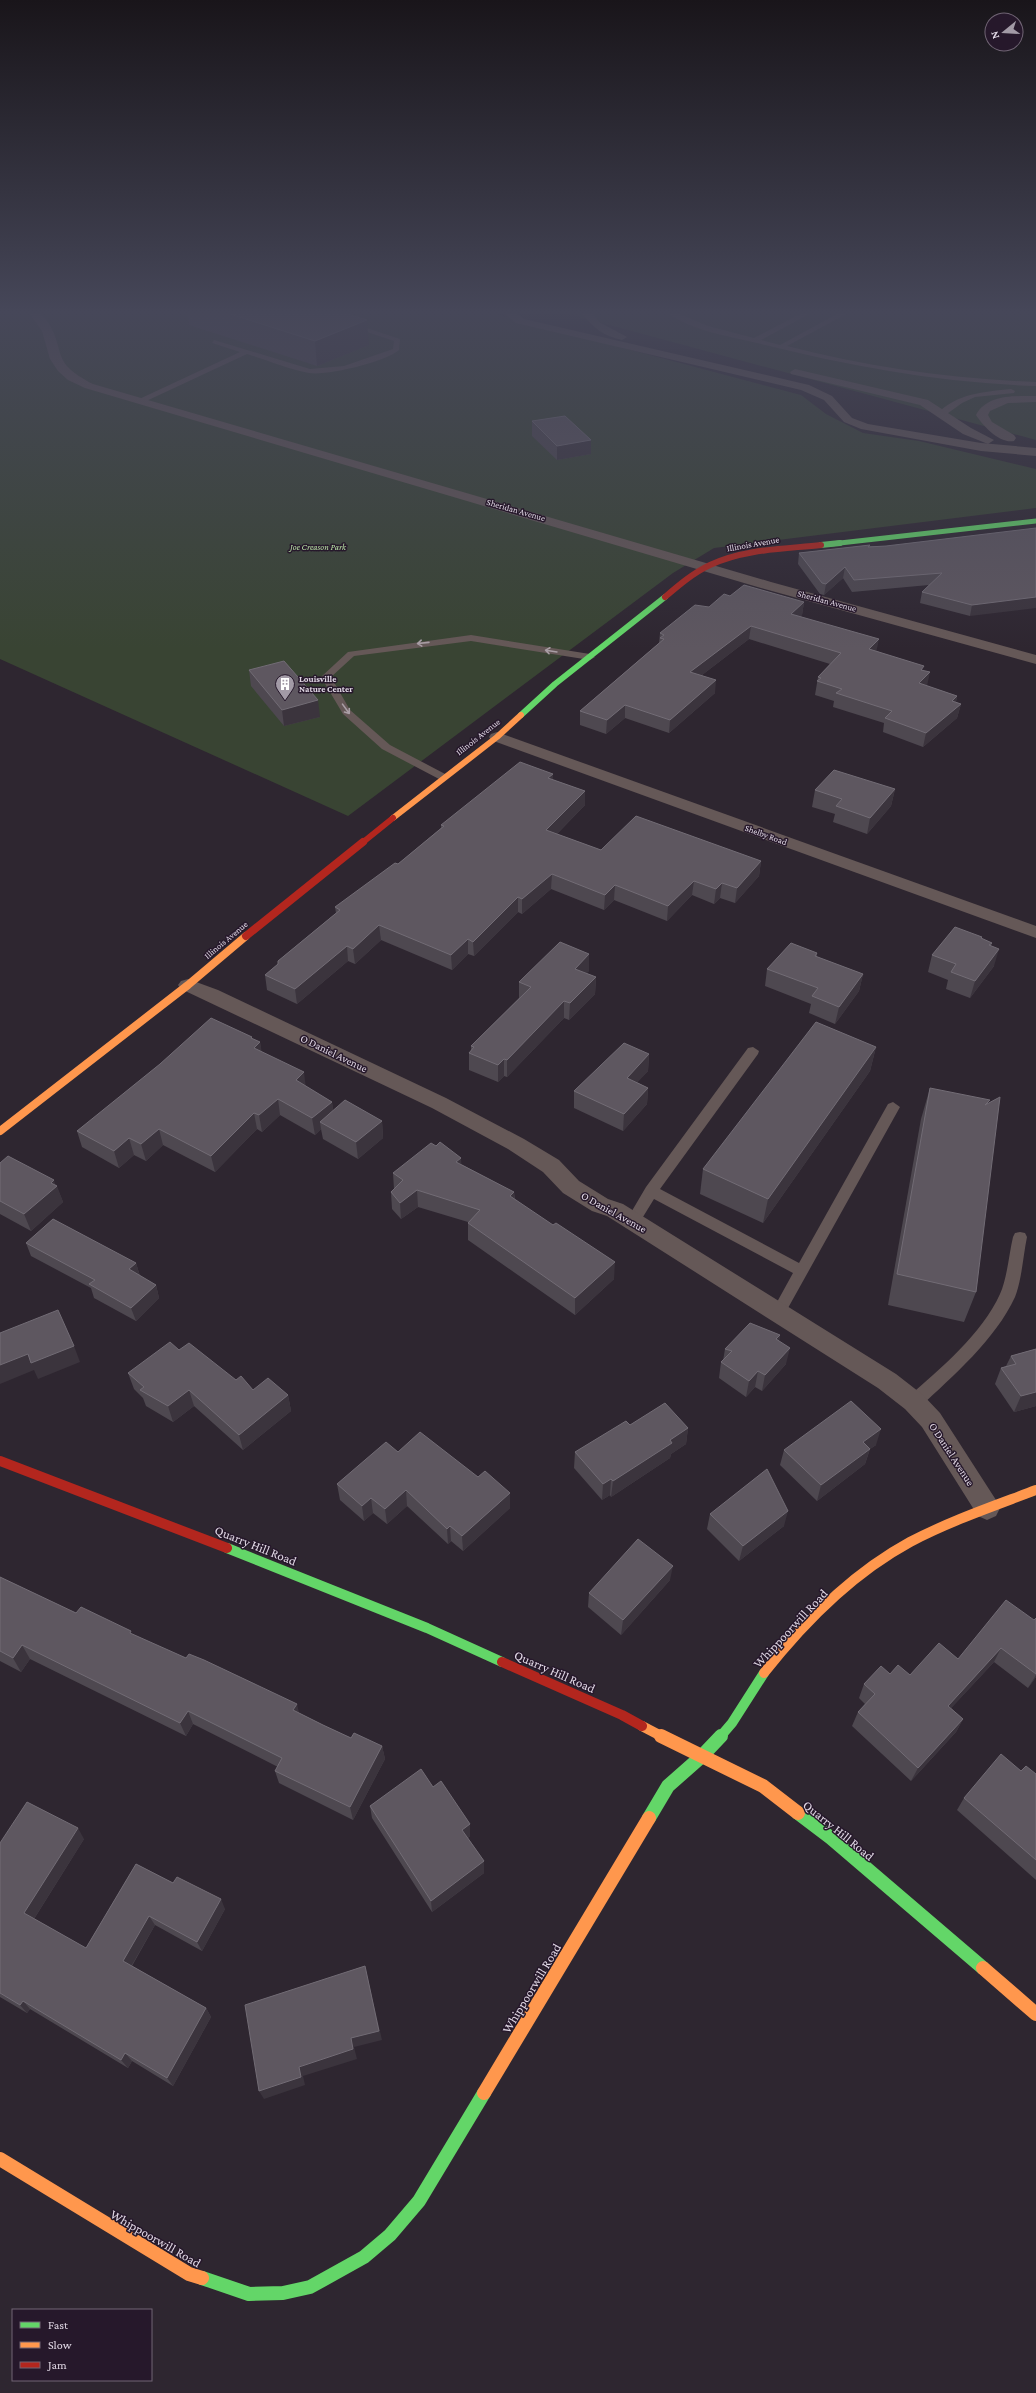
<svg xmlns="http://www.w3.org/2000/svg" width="1036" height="2393" font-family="'Crimson Pro',serif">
<rect width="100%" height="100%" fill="#2e2630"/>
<g fill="#394433">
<path d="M0 313H492L801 395 826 414 863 433 919 441 1036 469V508L714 548 673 573 348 816 0 659Z"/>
<path d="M565 313H1036V440Z"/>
</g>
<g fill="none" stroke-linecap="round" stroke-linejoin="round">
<g fill="#655857" fill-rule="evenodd">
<path d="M310 313H321L400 339 399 350C385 362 327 376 309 373 288 369 267 360 247 354L142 403 135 401 240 352 212 343 214 340 310 369 344 366 393 349 394 341Z"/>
<path d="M668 313H677L708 326 754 338 802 313H811L761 340 780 345 839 313H848L787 346C869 367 952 379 1036 382V386C941 383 849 366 757 343 729 336 692 331 668 313Z"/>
<path d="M1011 389 1015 391 1014 393 975 397 962 403 944 416 937 414C957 393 984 392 1011 389Z"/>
<path d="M471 635 590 654 595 657 590 660 471 641 354 656 331 677 350 710 390 745 447 775V779H439L382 749 343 714 321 677 348 652Z"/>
<path d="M753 1047 759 1051 758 1054 660 1189 799 1263 888 1104 893 1102 900 1107 783 1317 778 1319 773 1317 771 1313 793 1273 654 1199 638 1225H628L626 1221 646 1187 748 1048Z"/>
<path d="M1020 1232 1025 1233 1027 1237C1023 1256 1022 1279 1015 1297 995 1340 954 1375 920 1407L914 1409 908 1407 906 1402 908 1397C940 1369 982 1334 1000 1294 1007 1279 1009 1254 1013 1237L1015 1233Z"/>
</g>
<g fill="#655857" fill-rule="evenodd">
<path d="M29 313H40L46 319C68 352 48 361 93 384L771 582 1036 655V664L761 588 85 388 68 380 58 371 50 359 42 331Z"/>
<path d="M504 313H516L524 319 809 385 832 396 852 418 868 424 981 443 1036 448V456L981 451 861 429 844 422 824 400 801 390 516 323Z"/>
<path d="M582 313H593L599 322 627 337 622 340C604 336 593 328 582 313Z"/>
<path d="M795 369 928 400 971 428 994 440 988 444 963 434 920 405 791 374 790 372Z"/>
<path d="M1036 396V402L1008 403 990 411 988 415 992 422 1014 435 1016 438 1014 441C1000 444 983 426 976 415 987 394 1016 396 1036 396Z"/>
<path d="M497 732 1036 926V938L491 740 489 737 491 734Z"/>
<path d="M188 979 218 990 446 1098 524 1139 559 1160 579 1181 608 1199 623 1204 896 1374 923 1395 940 1413 996 1500 1000 1508 996 1516 987 1520 978 1516 922 1427 905 1409 878 1388 607 1216 592 1211 563 1193 543 1172 508 1149 432 1108 181 989 178 985 181 981Z"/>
</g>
<path stroke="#63d668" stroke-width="5" d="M831 544 1036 521"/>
<g stroke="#63d668" stroke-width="6">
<path d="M821 545 840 543"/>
<path d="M521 715 555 684 665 597"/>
</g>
<g stroke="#63d668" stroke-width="10">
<path d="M227 1548 427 1628 502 1662"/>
<path d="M720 1737 732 1723 764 1673"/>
</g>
<g stroke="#63d668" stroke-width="14">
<path d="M798 1813 831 1838 983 1968"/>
<path d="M649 1818 668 1786 702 1756 721 1736"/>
<path d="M202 2278 249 2294 283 2293 310 2287 364 2257 390 2235 419 2201 484 2093"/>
</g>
<path stroke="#ff974d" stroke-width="6" d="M393 818 497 737 521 715"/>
<path stroke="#ff974d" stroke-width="8" d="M0 1131 188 985 246 936"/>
<g stroke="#ff974d" stroke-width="10">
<path d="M764 1673C804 1622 853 1573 910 1542 950 1521 994 1506 1036 1490"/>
<path d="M642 1726 663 1737"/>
</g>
<g stroke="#ff974d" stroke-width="14">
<path d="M661 1736 763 1786 798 1813"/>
<path d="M983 1968 1036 2014"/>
<path d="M484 2093 649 1818"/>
<path d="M0 2159 189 2274 202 2278"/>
</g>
<g stroke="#b3261e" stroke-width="6">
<path d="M665 597C679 585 693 573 710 565 744 549 784 549 821 545"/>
<path d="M362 843 393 818"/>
</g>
<path stroke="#b3261e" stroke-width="8" d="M246 936 363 842"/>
<g stroke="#b3261e" stroke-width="10">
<path d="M0 1461 227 1548"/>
<path d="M502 1662 622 1715 642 1726"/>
</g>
</g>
<g fill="#4e4850">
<path d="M188 313H345L369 345 317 366 189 325Z"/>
<path d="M532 421 591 440V454L557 460 532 436Z"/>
<path d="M1036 528 970 616 920 603 922 592 929 585 852 592 843 578 824 595 820 594 798 564 799 553 870 545V546H886Z"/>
<path d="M730 596 804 602 802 615 800 616 877 651 923 670 927 686 957 696 956 702 961 704 957 718 923 747 883 732 884 723 833 707 834 701 815 695 818 677 830 664 749 639 702 675 715 693 669 733 625 718 606 734 580 725V711L659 643 660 633Z"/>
<path d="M249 670 320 717 284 726 251 686Z"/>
<path d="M553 780 585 791V805L557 834 601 850 761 861 759 876 735 903 720 898 714 904 692 895 667 921 614 900 604 910 551 889 522 914 518 912 474 956 468 954 452 970 381 940 355 964 348 961 297 1004 267 990 265 975 278 964V961L336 913 335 907 398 864 441 828V825Z"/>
<path d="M895 789 891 806 867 834 833 822 835 814 812 807 815 790Z"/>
<path d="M982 937 981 939 992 943 991 946 994 966 970 998 946 989 948 980 928 972 932 955Z"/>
<path d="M817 953V957L863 974 859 991 835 1024 809 1013 811 1004 765 986 767 969Z"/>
<path d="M589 954V971L586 973 596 977 595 994 569 1020 564 1018 507 1077 504 1076 498 1082 469 1070V1053L471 1051V1046L519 998V982Z"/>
<path d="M252 1037V1039L260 1042 261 1051 305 1086 332 1102 333 1111 382 1121 383 1138 358 1159 323 1139 321 1129 315 1135 280 1115 262 1132 257 1129 215 1172 163 1145 146 1161 134 1155 119 1168 82 1147 77 1131Z"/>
<path d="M876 1047 870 1071 763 1223 700 1194 703 1169Z"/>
<path d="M649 1054 648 1071 637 1082 648 1088 647 1104 623 1131 574 1108V1091Z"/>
<path d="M930 1088 976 1292 964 1322 888 1305 921 1119Z"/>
<path d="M0 1163 56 1185 63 1202 31 1231 0 1214Z"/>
<path d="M461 1164 514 1192 515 1200 614 1279 575 1315 468 1240V1222L418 1207 401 1219 392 1209 391 1192 394 1189 393 1173Z"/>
<path d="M26 1243 136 1263 140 1276 156 1285 159 1298 136 1321 94 1298 91 1288 31 1256Z"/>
<path d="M780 1335 779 1341 786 1364 762 1391 755 1387 746 1397 719 1378 721 1362 723 1361 725 1349Z"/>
<path d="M1036 1349V1406L1014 1412 995 1384 1001 1368 1006 1366 1011 1356Z"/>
<path d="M179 1350 253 1390 288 1395 291 1411 243 1450 194 1406 173 1422 146 1406 143 1398 134 1389 128 1373Z"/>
<path d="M630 1425 688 1428 686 1444 671 1454 670 1458 611 1497 610 1495 602 1500 574 1468 575 1452Z"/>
<path d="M876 1445 870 1449 865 1464 817 1501 780 1465 784 1450Z"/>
<path d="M398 1452 510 1508 463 1551 451 1541 448 1544 407 1506 387 1524 373 1513 364 1521 340 1500 337 1484Z"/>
<path d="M710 1514 784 1526 739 1561 707 1529Z"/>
<path d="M0 1577 76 1613 132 1634 299 1713 323 1725 351 1738 382 1746 385 1759 353 1820 279 1783 275 1771 278 1767 193 1724 186 1736 30 1659 21 1672 0 1661Z"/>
<path d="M670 1580 621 1635 588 1607 589 1593Z"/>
<path d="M1036 1618V1677L1028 1688 994 1662 951 1708 963 1719 956 1732 911 1781 852 1726 858 1712 865 1704 859 1698 864 1684 890 1674 910 1675 958 1659 1034 1620Z"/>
<path d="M1021 1771 1036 1774V1880L957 1810 964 1798Z"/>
<path d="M433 1787 470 1824V1836L468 1838 484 1861V1873L432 1912 372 1818 370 1806Z"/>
<path d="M84 1839 34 1919 86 1948 136 1864 225 1909 202 1951 155 1925 132 1966 206 2008 211 2017 173 2086 132 2061 128 2068 30 2009 27 2013 0 1997V1843Z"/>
</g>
<g fill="#3b343d">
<path d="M367 320 369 345 317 366 315 341Z"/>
<path d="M591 440V454L557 460V446Z"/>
<path d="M845 567 843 578 824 595 826 584Z"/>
<path d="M1036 597V608L970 616 972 605Z"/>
<path d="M804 602 802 615 789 627 791 614Z"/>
<path d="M751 626 749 639 689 685 690 672Z"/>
<path d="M879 639 876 653 869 649Z"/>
<path d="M930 672 927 686 919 683Z"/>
<path d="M716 680 715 693 669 733 670 720Z"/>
<path d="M957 696 954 710 961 704 957 718 923 747 926 733 952 701Z"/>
<path d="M318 700 320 717 284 726 282 710Z"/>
<path d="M625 705V718L606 734 607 720Z"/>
<path d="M553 774V789L548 778Z"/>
<path d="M895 789 891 806 867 834 870 818Z"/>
<path d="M585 791V805L546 845V830Z"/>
<path d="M761 861 759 876 735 903 737 888Z"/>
<path d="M552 874 551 889 522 914V899Z"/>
<path d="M694 881 692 895 667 921 668 906Z"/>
<path d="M722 883 720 898 714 904 716 889Z"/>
<path d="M615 885 614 900 604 910 605 895Z"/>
<path d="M518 897V912L474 956 473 942Z"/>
<path d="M379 925 381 940 355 964 353 949Z"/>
<path d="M468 939V954L452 970 451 955Z"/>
<path d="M347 946 348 961 297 1004 295 989Z"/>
<path d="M999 949 994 966 970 998 975 981Z"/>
<path d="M589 954V971L575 985V969Z"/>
<path d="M863 974 859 991 835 1024 839 1007Z"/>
<path d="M596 977 595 994 569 1020 570 1003Z"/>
<path d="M564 1001V1018L507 1077V1060Z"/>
<path d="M252 1037 254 1048 260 1042 263 1059 257 1064 251 1038Z"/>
<path d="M876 1047 870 1071 763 1223 768 1199Z"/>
<path d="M649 1054 648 1071 626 1095 627 1078Z"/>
<path d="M504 1059V1076L498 1082V1065Z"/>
<path d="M304 1072 306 1089 296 1080Z"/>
<path d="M648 1088 647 1104 623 1131 624 1114Z"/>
<path d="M278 1099 280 1115 262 1132 259 1115Z"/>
<path d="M332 1102 334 1119 320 1122 321 1129 315 1135 312 1118Z"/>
<path d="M254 1113 257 1129 215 1172 211 1156Z"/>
<path d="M382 1121 383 1138 358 1159 356 1142Z"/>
<path d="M159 1129 163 1145 146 1161 141 1144Z"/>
<path d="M129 1138 134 1155 119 1168 114 1151Z"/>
<path d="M461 1158 462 1175 456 1162Z"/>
<path d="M54 1180 56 1187 57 1186 63 1202 31 1231 24 1214Z"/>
<path d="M417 1190 418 1207 401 1219 400 1203Z"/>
<path d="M514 1192 515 1209 510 1196Z"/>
<path d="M615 1262 614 1279 575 1315V1298Z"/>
<path d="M136 1263 140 1276 129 1269Z"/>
<path d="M156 1285 159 1298 136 1321 131 1308Z"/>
<path d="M780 1335 777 1351 776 1339Z"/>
<path d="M74 1346 80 1362 38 1379 34 1370 0 1384V1365L28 1354Z"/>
<path d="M790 1348 786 1364 762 1391 765 1375Z"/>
<path d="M758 1371 755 1387 746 1397 749 1381Z"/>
<path d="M189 1390 194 1406 173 1422 168 1406Z"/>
<path d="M1036 1392V1406L1014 1412 1021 1396Z"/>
<path d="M288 1395 291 1411 243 1450 239 1435Z"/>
<path d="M688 1428 686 1444 671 1454 670 1458 611 1497 613 1481 670 1440Z"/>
<path d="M881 1429 876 1445 870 1449 865 1464 817 1501 821 1485 863 1442Z"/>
<path d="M611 1479 610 1495 602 1500 603 1484Z"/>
<path d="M406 1490 407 1506 387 1524 385 1509Z"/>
<path d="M510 1493V1508L463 1551 462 1536Z"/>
<path d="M371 1498 373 1513 364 1521 362 1506Z"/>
<path d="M788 1511 784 1526 739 1561 743 1546Z"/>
<path d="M450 1526 451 1541 448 1544 447 1529Z"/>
<path d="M673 1566 670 1580 621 1635 623 1620Z"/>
<path d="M22 1645 30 1659 21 1672 13 1658Z"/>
<path d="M1001 1648 994 1662 941 1719 948 1706Z"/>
<path d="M1036 1675V1677L1028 1688Z"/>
<path d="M297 1704 300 1717 293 1710Z"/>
<path d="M188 1711 193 1724 186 1736 180 1723Z"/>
<path d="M963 1719 956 1732 911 1781 918 1768Z"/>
<path d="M382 1746 385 1759 353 1820 350 1807Z"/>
<path d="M470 1824V1836L463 1842 462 1830Z"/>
<path d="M78 1828 84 1839 32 1922 24 1913Z"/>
<path d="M484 1861V1873L432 1912 431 1901Z"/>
<path d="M221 1899 225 1909 202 1951 197 1942Z"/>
<path d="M149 1916 155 1925 129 1970 123 1961Z"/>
<path d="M365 1966 382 2040 354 2047 357 2059 303 2076 305 2085 264 2099 259 2091 351 2038Z"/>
<path d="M23 2001 30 2009 27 2013 20 2005Z"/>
<path d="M206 2008 211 2017 173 2086 167 2078Z"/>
<path d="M125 2053 132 2061 128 2068 121 2060Z"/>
</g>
<g fill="#5e5760" stroke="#726c75">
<path d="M227 313H345L367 320 315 341Z"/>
<path d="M565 416 591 440 557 446 532 421Z"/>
<path d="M1036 528V597L972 605 922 592 942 573 854 580 845 567 826 584 822 583 799 553 870 545 868 547 886 546Z"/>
<path d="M744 585 804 602 791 614 879 639 869 649 924 666 921 670 930 672 919 683 957 696 952 701 961 704 926 733 885 718 892 711 836 693 842 689 817 681 821 678 818 677 841 653 751 626 690 672 716 680 670 720 625 705 607 720 580 711 664 639 660 638 664 635 660 633 695 605 709 607 724 594 730 596Z"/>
<path d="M284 661 318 700 282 710 249 670Z"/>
<path d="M520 762 553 774 548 778 585 791 546 830 601 850 636 816 761 861 737 888 722 883 716 889 694 881 668 906 615 885 605 895 552 874 522 899 518 897 473 942 468 939 451 955 379 925 353 949 347 946 295 989 265 975 278 964V961L340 910 335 907 395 863 398 864 444 826 441 825Z"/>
<path d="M834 770 895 789 870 818 836 806 842 799 815 790Z"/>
<path d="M955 927 982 937 981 938 992 943 989 945 999 949 975 981 951 972 956 964 932 955Z"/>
<path d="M560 942 589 954 575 969 596 977 570 1003 564 1001 507 1060 504 1059 498 1065 469 1053 474 1047 471 1046 531 987 519 982Z"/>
<path d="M791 943 817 953 815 956 863 974 839 1007 812 996 818 988 767 969Z"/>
<path d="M211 1018 252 1037 251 1038 260 1042 254 1048 304 1072 296 1080 332 1102 312 1118 278 1099 259 1115 254 1113 211 1156 159 1129 141 1144 129 1138 114 1151 77 1131 160 1064Z"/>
<path d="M816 1022 876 1047 768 1199 703 1169Z"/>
<path d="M624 1043 649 1054 627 1078 648 1088 624 1114 574 1091Z"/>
<path d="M930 1088 990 1100 985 1105 1000 1097 976 1292 897 1274Z"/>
<path d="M345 1100 382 1121 356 1142 320 1122Z"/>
<path d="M440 1142 461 1158 456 1162 514 1192 510 1196 553 1225 556 1223 615 1262 575 1298 468 1223 480 1210 417 1190 400 1203 391 1192 403 1180 393 1173 431 1143 436 1146Z"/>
<path d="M8 1156 54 1180 51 1183 57 1186 24 1214 0 1201V1163Z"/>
<path d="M53 1219 136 1263 129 1269 156 1285 131 1308 89 1284 95 1280 26 1243Z"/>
<path d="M58 1310 74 1346 31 1363 28 1354 0 1365V1333Z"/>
<path d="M750 1323 780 1335 776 1339 790 1348 765 1375 758 1371 749 1381 721 1362 732 1351 725 1349Z"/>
<path d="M170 1342 179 1350 189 1343 236 1380 241 1376 253 1390 268 1378 288 1395 239 1435 189 1390 168 1406 140 1390 144 1387 128 1373Z"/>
<path d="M1036 1349V1392L1021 1396 1001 1368 1016 1364 1011 1356Z"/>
<path d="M851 1401 881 1429 863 1442 870 1449 821 1485 784 1450Z"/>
<path d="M665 1403 688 1428 670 1440 672 1443 613 1481 611 1479 603 1484 575 1452 626 1421 630 1425Z"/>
<path d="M420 1432 478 1477 485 1471 510 1493 462 1536 450 1526 447 1529 406 1490 385 1509 371 1498 362 1506 337 1484 386 1442 398 1452Z"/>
<path d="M767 1469 788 1511 743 1546 710 1514Z"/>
<path d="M638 1539 673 1566 623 1620 589 1593Z"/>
<path d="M0 1577 76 1613 81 1607 131 1631 130 1633 186 1658 189 1654 204 1660 297 1704 293 1710 323 1725 351 1738 354 1733 382 1746 350 1807 275 1771 282 1758 188 1711 180 1723 22 1645 13 1658 0 1651Z"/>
<path d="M1006 1600 1034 1620 1036 1618V1674L1001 1648 948 1706 963 1719 918 1768 858 1712 875 1694 864 1684 881 1666 890 1674 898 1665 910 1675 939 1643 958 1659Z"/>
<path d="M1001 1754 1021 1771 1026 1766 1036 1774V1860L964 1798Z"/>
<path d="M421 1769 433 1787 441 1781 470 1824 462 1830 484 1861 431 1901 370 1806Z"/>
<path d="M27 1802 78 1828 24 1913 86 1948 136 1864 173 1883 177 1877 221 1899 197 1942 149 1916 123 1961 206 2008 167 2078 125 2053 121 2060 23 2001 20 2005 0 1993V1843Z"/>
<path d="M365 1966 379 2031 351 2038 353 2049 299 2067 301 2077 259 2091 245 2005Z"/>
</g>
<defs><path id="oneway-shaft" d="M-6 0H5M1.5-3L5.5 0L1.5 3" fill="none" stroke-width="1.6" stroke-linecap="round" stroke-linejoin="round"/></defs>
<g stroke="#a99ea5">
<use href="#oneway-shaft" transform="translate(423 643) rotate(174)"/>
<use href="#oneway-shaft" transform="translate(551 651) rotate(-171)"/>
<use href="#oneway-shaft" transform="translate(346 709) rotate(54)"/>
</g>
<linearGradient id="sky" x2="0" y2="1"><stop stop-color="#19151a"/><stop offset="0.48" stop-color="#464759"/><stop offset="1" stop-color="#464759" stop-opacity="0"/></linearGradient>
<rect width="1036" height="649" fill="url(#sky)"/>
<defs>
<g id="building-pin" transform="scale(1)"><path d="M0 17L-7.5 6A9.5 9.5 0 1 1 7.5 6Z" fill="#a29aa6" stroke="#26182b"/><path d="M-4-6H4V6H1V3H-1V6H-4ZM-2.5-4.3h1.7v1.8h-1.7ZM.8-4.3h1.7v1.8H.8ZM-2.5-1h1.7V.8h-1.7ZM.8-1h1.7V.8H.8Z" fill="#fff"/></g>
</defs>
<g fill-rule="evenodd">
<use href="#building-pin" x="285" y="684"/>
</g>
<g text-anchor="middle" stroke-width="3" stroke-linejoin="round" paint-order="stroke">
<g font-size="9" fill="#e1d8e5" stroke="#26182b">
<text transform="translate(516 510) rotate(16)" y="3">Sheridan Avenue</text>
<text transform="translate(753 544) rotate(-10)" y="3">Illinois Avenue</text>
<text transform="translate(827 601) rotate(15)" y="3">Sheridan Avenue</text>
<text transform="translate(478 737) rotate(-38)" y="3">Illinois Avenue</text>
<text transform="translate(766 835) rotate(20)" y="3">Shelby Road</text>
<text transform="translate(226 940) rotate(-40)" y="3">Illinois Avenue</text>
</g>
<g font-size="9" font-style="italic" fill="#b9e1a5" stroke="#26182b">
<text x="318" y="550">Joe Creason Park</text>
</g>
<g font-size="9" font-weight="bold" fill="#e1d8e5" stroke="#26182b" text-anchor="start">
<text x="299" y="682">Louisville<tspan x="299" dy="10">Nature Center</tspan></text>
</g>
<g font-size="11" fill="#e1d8e5" stroke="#26182b">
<text transform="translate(334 1053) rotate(26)" y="4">O Daniel Avenue</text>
<text transform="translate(614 1212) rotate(29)" y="4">O Daniel Avenue</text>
<text transform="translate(952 1454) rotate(57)" y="4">O Daniel Avenue</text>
</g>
<g font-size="13" fill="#e1d8e5" stroke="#26182b">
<text transform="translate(256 1545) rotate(22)" y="5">Quarry Hill Road</text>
<text transform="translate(790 1628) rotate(-47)" y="5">Whippoorwill Road</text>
<text transform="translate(555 1671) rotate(24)" y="5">Quarry Hill Road</text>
<text transform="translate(839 1830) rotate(39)" y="5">Quarry Hill Road</text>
<text transform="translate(531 1988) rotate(-59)" y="5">Whippoorwill Road</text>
<text transform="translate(156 2238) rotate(30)" y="5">Whippoorwill Road</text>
</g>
</g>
<rect x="12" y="2309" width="140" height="72" fill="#26182b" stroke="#716575"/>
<rect x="20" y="2322" width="20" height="6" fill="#63d668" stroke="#716575"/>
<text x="48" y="2329" font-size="12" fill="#e1d8e5">Fast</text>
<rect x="20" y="2342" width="20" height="6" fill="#ff974d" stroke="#716575"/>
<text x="48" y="2349" font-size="12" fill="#e1d8e5">Slow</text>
<rect x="20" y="2362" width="20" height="6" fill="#b3261e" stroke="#716575"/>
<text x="48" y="2369" font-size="12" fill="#e1d8e5">Jam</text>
<g transform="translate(1004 32) rotate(252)"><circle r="19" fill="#26182b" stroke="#716575"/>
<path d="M0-3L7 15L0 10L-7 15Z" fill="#a29aa6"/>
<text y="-6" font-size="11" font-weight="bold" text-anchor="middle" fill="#e1d8e5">N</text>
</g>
</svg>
